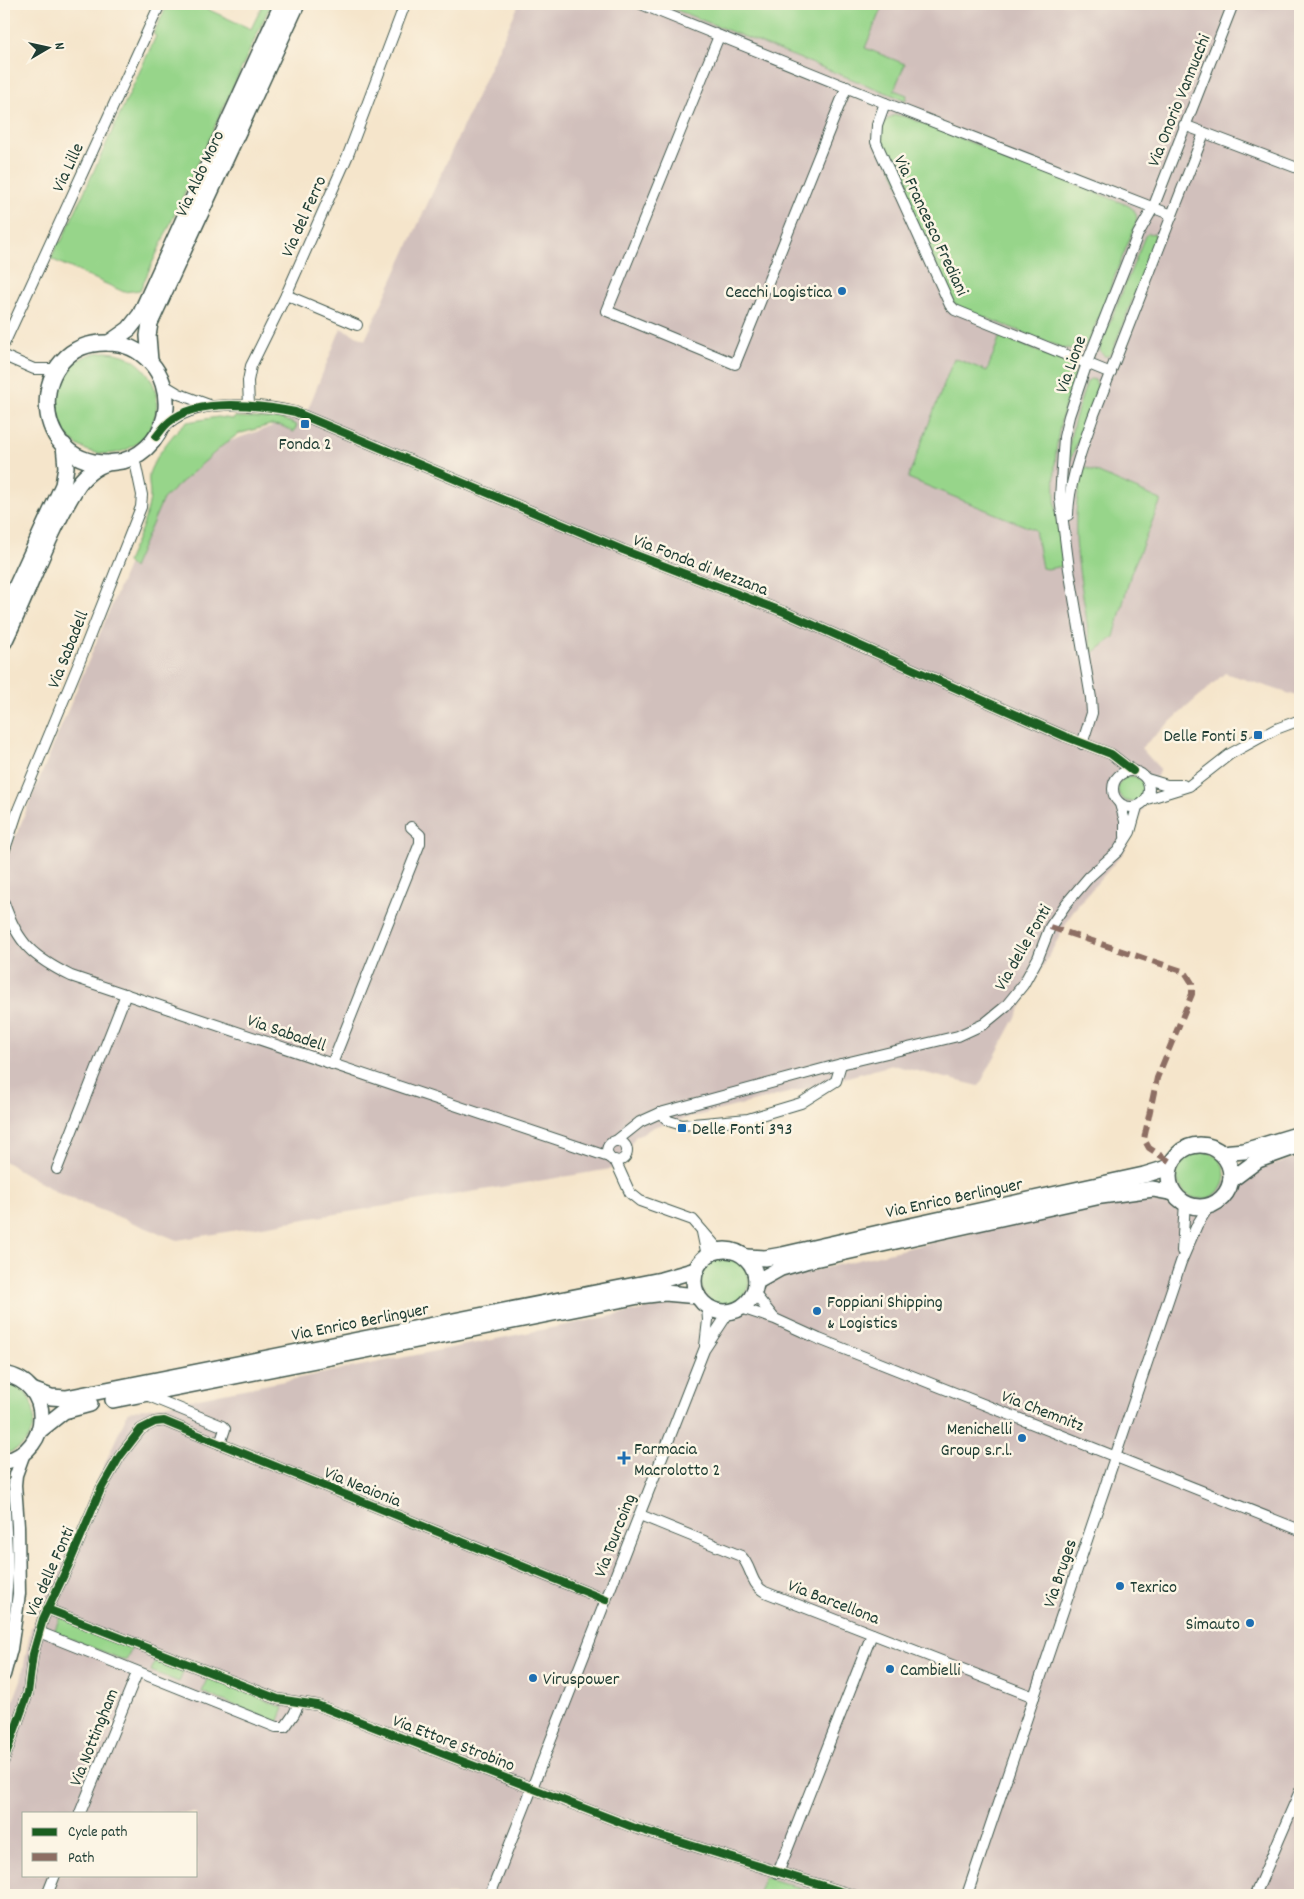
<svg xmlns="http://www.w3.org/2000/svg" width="1304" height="1899" font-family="Dekko,sans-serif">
<rect width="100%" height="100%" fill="#fcf5e5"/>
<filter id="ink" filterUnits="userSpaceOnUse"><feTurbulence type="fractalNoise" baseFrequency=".02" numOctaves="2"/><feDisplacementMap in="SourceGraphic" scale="10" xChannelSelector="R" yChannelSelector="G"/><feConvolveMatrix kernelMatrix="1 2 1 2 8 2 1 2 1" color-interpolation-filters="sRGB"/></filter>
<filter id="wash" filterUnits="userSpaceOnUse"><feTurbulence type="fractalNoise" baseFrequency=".0096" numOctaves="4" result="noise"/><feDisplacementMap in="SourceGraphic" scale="20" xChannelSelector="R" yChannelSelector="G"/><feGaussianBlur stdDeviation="1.12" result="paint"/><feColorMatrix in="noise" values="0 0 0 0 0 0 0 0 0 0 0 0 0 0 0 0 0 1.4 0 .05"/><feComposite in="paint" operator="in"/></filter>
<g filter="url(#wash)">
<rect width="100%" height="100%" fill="#f5e5cb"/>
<g fill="#d1c0bc" fill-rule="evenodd">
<path d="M519 4H661L905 100 894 90 865 48 883 4H1300V697L1225 673 1141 748 1160 769 1124 852 1073 911 979 1086 892 1065 796 1091 656 1126 635 1137 617 1168 177 1240 60 1194 4 1161V870L9 852 155 501 227 442 282 423 308 409 341 328 365 340Z"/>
<path d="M1300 1156V1895H4V1726L21 1680 31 1628 128 1412 672 1304 1069 1210 1137 1197 1170 1205 1255 1170ZM24 1813H196V1875H24Z"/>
</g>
<g fill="#97d58a" stroke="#5b895f">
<path d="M168 4H196L251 29 263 4H271L140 290 124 292 51 259 58 242H61L156 36 153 34Z"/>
<path d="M661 4H883L865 48 905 64 894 90 907 95 906 100H905Z"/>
<path d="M896 115 907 117 1127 205C1135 209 1138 215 1136 223L1091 336C1085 349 1079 351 1066 348L1065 349 959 307 952 301 881 144C879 130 882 119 896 115Z"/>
<path d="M1148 233 1155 234 1156 240 1112 352 1108 356H1104L1100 351V347L1145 236Z"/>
<path d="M1000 336 1067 363 1073 368 1075 376C1070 391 1064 406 1061 421 1050 472 1055 515 1063 566L1047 569 1042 568 1035 530 908 478 954 358 987 371Z"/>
<circle cx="106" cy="403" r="51"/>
<path d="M1090 379 1095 380 1098 387 1069 464C1067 438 1078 408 1087 382Z"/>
<path d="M218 417 233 419 235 417 282 419 297 425 294 432 282 426 270 425 238 434 222 446 163 499 133 568 127 562C133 547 141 533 145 518 147 511 150 502 150 495 150 488 148 482 149 475 150 464 177 427 187 422Z"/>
<path d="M1085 467 1161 500 1131 573 1114 637 1093 653C1089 639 1087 623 1085 608 1077 561 1069 513 1085 467Z"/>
<circle cx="1131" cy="789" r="13"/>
<circle cx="1201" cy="1175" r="24"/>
<circle cx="725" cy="1281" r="24"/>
<path d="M4 1380C9 1383 17 1385 22 1389 38 1404 38 1431 22 1446 17 1450 9 1452 4 1455Z"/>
<path d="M60 1617 132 1646 126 1661 54 1632Z"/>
<path d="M157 1657 185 1668 179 1682 151 1671Z"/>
<path d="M209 1677 284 1708 278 1723 202 1692Z"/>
<path d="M764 1877 821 1895H758Z"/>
</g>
</g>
<g filter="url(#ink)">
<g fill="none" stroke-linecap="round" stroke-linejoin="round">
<g stroke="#3f564b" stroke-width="12">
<g id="minor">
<path d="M641 4 885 103 1172 215"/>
<path d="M719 36 607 311 735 364 847 86"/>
<path d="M885 103 877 125 876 142 950 305 955 310 1111 373"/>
<path d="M1184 125 1300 169"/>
<path d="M286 295 357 325"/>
<path d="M4 344 160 4"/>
<path d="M4 356 34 369H57"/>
<path d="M164 385 179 394 209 405"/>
<path d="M249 406 248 381 251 366 286 295 348 155 405 4"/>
<path d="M163 429C191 396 257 404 295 412L623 550 784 612 1064 736 1111 754 1133 771"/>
<path d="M1068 515C1069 481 1082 449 1093 417L1204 133"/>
<path d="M1082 744 1092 713 1091 698 1069 569 1060 498 1064 437 1069 416 1087 363 1138 234 1153 208 1233 4"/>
<circle cx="1131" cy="789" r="18"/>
<path d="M1147 779 1167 785H1183"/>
<path d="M1147 799 1189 786 1230 754 1276 729 1300 720"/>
<path d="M1120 804 1125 821V836"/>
<path d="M4 852 18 810 79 663 141 507 142 495 134 457"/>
<path d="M4 903C18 944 33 957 71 976L609 1157"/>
<path d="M332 1064 420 843V835L411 827"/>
<path d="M660 1113 669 1121 682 1125 748 1119 801 1103 836 1081 841 1064"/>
<path d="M616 1141 640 1122 660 1113 841 1064 958 1036 984 1024 1006 1006 1023 985 1038 958 1050 927 1066 904 1089 877 1118 851 1130 832 1137 807"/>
<circle cx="617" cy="1151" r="10"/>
<path d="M615 1160 630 1193 640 1201 693 1220 719 1250"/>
<path d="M57 1169 126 994"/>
<path d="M702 1232 707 1256"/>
<path d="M1182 1251 1185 1202"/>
<path d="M754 1293 774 1318"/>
<path d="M741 1308 775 1319 819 1339 1300 1530"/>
<path d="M705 1346 708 1320 707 1307"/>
<path d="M144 1394 222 1426 225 1429 220 1444"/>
<path d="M640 1515 741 1556C752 1567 750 1584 765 1592L1034 1697"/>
<path d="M47 1609 278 1699 317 1705 635 1828 853 1895"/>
<path d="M39 1632 276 1727H285L294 1714 299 1703"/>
<path d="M4 1760 28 1693 33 1654 43 1619 70 1562 101 1489 120 1456 141 1429 155 1422 164 1421 176 1426 606 1600"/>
<path d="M80 1813 137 1673"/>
<path d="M778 1873 872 1634"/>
<path d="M47 1895 55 1875"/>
<path d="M490 1895 704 1350 729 1312"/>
<path d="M967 1895 1181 1262 1197 1225 1209 1206"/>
<path d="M1255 1895 1300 1791"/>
</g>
</g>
<g stroke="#3f564b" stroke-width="15">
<g id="tertiary">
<path d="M4 1511 7 1574 4 1613"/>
<path d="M4 1675 11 1649 19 1594 18 1526 15 1485 16 1475 24 1453"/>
</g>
</g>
<g stroke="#3f564b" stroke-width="18">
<g id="secondary">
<path d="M109 343 129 329 140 315 282 4"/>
<path d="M150 361 148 336 150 323 297 4"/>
<path d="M4 613 63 485 66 467 64 445"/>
<path d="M4 642C29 591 47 536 76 488 82 478 96 465 108 463 113 462 118 462 123 461 147 454 164 433 166 408 167 392 162 375 151 363 140 350 124 343 107 343 28 341 27 463 106 463"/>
<circle cx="1200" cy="1176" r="31"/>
<path d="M1221 1153 1244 1151 1300 1134"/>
<path d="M1231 1180 1258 1160 1300 1145"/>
<circle cx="725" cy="1281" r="31"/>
<path d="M746 1257 765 1258 782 1255 901 1228 1144 1175 1170 1167"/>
<path d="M756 1282 781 1268 805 1261 1101 1196 1153 1189 1174 1193"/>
<path d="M4 1374C54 1383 53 1450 4 1462"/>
<path d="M32 1390 51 1397 66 1398 661 1280 696 1270"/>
<path d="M113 1400 639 1296 665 1293 698 1296"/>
<path d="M39 1431 64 1411 90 1404"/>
</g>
</g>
<use href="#minor" stroke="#fff" stroke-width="10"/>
<use href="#tertiary" stroke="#fff" stroke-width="12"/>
<use href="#secondary" stroke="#fff" stroke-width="15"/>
<path stroke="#8d6e63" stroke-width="6" stroke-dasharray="12 6" stroke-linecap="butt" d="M1050 927 1185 972 1192 983V994L1157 1078 1144 1139 1149 1148 1172 1163"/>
<g stroke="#fcf5e5" stroke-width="11">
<g id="cycleway">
<path d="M156 437C160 432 164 426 169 422 197 397 260 405 295 412L623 550 784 612 1064 736 1111 754 1133 771"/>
<path d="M47 1609 278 1699 317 1705 635 1828 853 1895"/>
<path d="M4 1760 28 1693 33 1654 43 1619 70 1562 101 1489 120 1456 141 1429 155 1422 164 1421 176 1426 606 1600"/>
</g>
</g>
<use href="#cycleway" stroke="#1b5e20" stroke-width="8"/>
</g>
</g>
<g fill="#1f6fb2" stroke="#fcf5e5" stroke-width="2">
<circle cx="842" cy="291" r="5"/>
<rect x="300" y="419" width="10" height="10" rx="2.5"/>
<rect x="1253" y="730" width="10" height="10" rx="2.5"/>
<rect x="677" y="1123" width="10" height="10" rx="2.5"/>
<circle cx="817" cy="1311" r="5"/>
<circle cx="1022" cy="1438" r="5"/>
<path d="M621.5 1450.5h5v5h5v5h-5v5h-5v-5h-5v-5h5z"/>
<circle cx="1120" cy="1586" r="5"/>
<circle cx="1250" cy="1623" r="5"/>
<circle cx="890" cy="1669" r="5"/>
<circle cx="533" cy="1678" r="5"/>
</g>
<g text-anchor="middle" stroke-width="5" stroke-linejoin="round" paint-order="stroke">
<g font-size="18" fill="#1f3d34" stroke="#fcf5e5">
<text transform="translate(1178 100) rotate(-68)" y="6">Via Onorio Vannucchi</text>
<text transform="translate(67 167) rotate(-65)" y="6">Via Lille</text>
<text transform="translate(199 173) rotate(-65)" y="6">Via Aldo Moro</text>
<text transform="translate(303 216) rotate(-66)" y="6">Via del Ferro</text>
<text transform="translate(932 225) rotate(65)" y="6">Via Francesco Frediani</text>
<text transform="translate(1070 364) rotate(-70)" y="6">Via Lione</text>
<text transform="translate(701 564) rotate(21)" y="6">Via Fonda di Mezzana</text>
<text transform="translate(67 649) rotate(-68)" y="6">Via Sabadell</text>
<text transform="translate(1022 947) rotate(-60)" y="6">Via delle Fonti</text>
<text transform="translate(287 1032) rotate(19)" y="6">Via Sabadell</text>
<text transform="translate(954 1197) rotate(-12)" y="6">Via Enrico Berlinguer</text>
<text transform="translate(360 1321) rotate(-11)" y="6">Via Enrico Berlinguer</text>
<text transform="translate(1043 1410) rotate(21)" y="6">Via Chemnitz</text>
<text transform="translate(363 1486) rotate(22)" y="6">Via Neaionia</text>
<text transform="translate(614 1535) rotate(-69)" y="6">Via Tourcoing</text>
<text transform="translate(49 1571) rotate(-66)" y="6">Via delle Fonti</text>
<text transform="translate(1059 1573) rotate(-71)" y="6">Via Bruges</text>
<text transform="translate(834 1601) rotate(21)" y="6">Via Barcellona</text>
<text transform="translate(93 1737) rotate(-68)" y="6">Via Nottingham</text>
<text transform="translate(454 1742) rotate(21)" y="6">Via Ettore Strobino</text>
</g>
<g font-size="18" fill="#1f3d34" stroke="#fcf5e5" text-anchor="start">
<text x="832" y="297" text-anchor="end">Cecchi Logistica</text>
<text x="305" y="449" text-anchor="middle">Fonda 2</text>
<text x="1248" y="741" text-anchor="end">Delle Fonti 5</text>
<text x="692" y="1134">Delle Fonti 393</text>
<text x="827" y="1307">Foppiani Shipping<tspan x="827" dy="21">&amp; Logistics</tspan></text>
<text x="1012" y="1434" text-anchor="end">Menichelli<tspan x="1012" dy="21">Group s.r.l.</tspan></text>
<text x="634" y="1454">Farmacia<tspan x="634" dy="21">Macrolotto 2</tspan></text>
<text x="1130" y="1592">Texrico</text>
<text x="1240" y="1629" text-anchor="end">Simauto</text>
<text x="900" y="1675">Cambielli</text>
<text x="543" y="1684">Viruspower</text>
</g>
</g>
<rect width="1304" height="1899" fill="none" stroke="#fcf5e5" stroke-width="20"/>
<rect x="22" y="1812" width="175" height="65" fill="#fcf5e5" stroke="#a4ab9e"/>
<rect x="32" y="1828" width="25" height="8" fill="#1b5e20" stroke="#a4ab9e"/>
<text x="68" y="1836" font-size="15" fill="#1f3d34">Cycle path</text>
<rect x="32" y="1853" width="25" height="8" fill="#8d6e63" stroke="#a4ab9e"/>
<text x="68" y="1862" font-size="15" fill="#1f3d34">Path</text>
<g transform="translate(48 48) rotate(81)" stroke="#fcf5e5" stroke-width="4" paint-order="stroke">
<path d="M0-4L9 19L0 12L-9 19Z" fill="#1f3d34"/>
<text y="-8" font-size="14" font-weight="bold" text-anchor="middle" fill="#1f3d34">N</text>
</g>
</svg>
